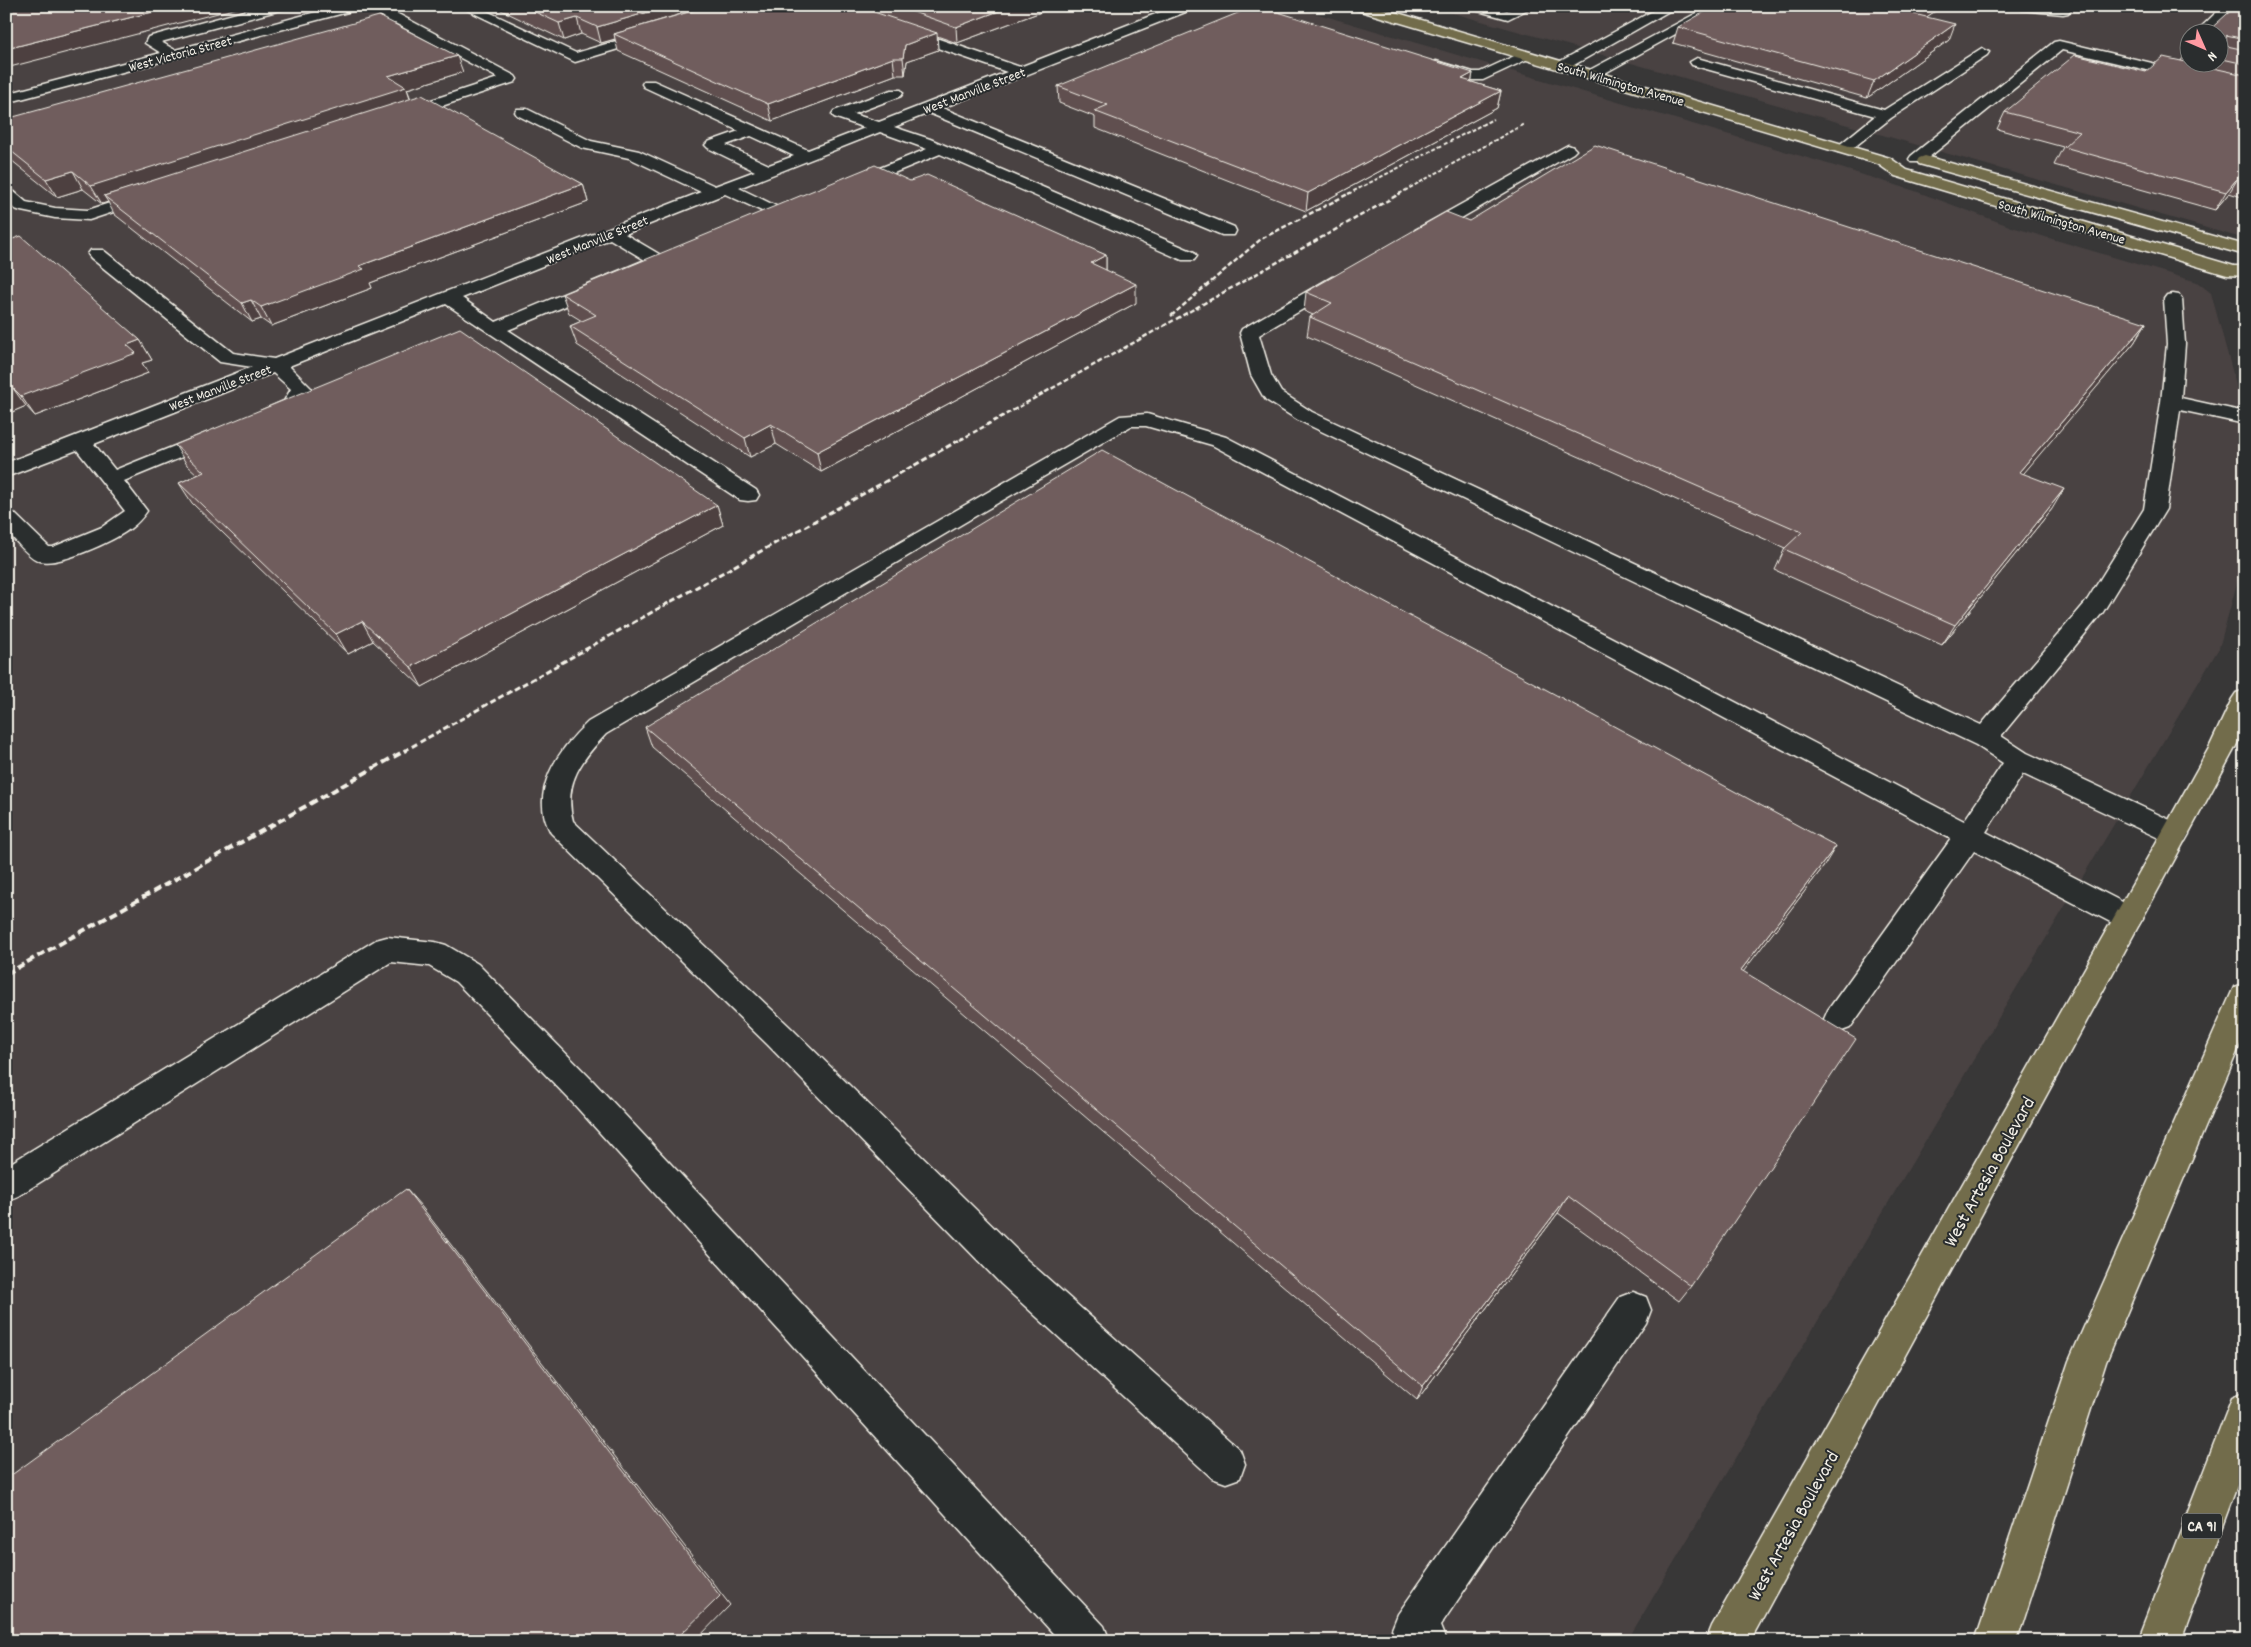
<svg xmlns="http://www.w3.org/2000/svg" width="2251" height="1647" font-family="Dekko,sans-serif">
<rect width="100%" height="100%" fill="#383737"/>
<filter id="ink" filterUnits="userSpaceOnUse"><feTurbulence type="fractalNoise" baseFrequency=".02" numOctaves="2"/><feDisplacementMap in="SourceGraphic" scale="10" xChannelSelector="R" yChannelSelector="G"/><feConvolveMatrix kernelMatrix="1 2 1 2 8 2 1 2 1" color-interpolation-filters="sRGB"/></filter>
<g filter="url(#ink)">
<g fill="#494242" fill-rule="evenodd">
<path d="M6 6H1291L1818 161 1915 191 2012 227 2197 282 2211 293 2245 418V554L2219 648 1627 1641H6Z"/>
<path d="M1428 6H2245V239L1663 72ZM2188 32H2218V62H2188Z"/>
</g>
<g fill="none" stroke-linecap="round" stroke-linejoin="round">
<g stroke="#f4f1e8" stroke-width="3">
<g id="minor">
<path d="M263 6H285L284 9 161 42 175 50 338 6H360L359 9 6 103V94L161 53 145 43 148 37Z"/>
<path d="M367 6H383L515 76 517 79 515 82 405 118H395L393 115 395 112 498 78 395 23 378 28 373 27 371 24 373 21 385 18Z"/>
<path d="M459 6H476L576 53 653 30 660 34 658 37 575 62Z"/>
<path d="M1176 6H1194L1193 9 942 108 1234 227 1236 231 1234 235H1222L929 113 894 127 930 139 1194 252 1197 256 1194 260H1182L940 154 857 188H845L843 185 845 182 927 149 880 132 739 188 780 208 802 200 808 202 810 205 808 208 779 219 725 194 625 234 664 257 667 261 664 265 508 330 756 490 759 495 756 500 748 501 740 500 446 304 289 366 311 388C308 394 304 405 299 409 290 416 271 422 261 419L258 415 261 411 284 401 291 389 273 373 94 444 115 470 207 433 214 431 221 433 224 437 221 441 124 481 147 511C142 518 138 523 131 528 116 540 55 569 37 560 26 555 15 539 6 531V511L14 513 49 547H53L102 527 125 511 77 450 6 477V463L252 367 220 362 91 258 88 254 91 250H103L233 353 274 359 701 192 629 158 582 148 517 115 515 112 517 109H527L591 141 639 151 715 186 755 171 708 148 705 145 708 142 739 131 644 87 642 84 644 81H654L808 150 865 128 834 117 832 114 834 111 891 90H901L903 93 901 96 853 114 879 122 1007 72 897 34 895 31 897 28H907L1020 67ZM751 136 794 156 769 165 726 145ZM610 239 645 260 496 322 462 298Z"/>
<path d="M1470 6H1491L1507 11 1517 6H1534L1508 19 1471 9Z"/>
<path d="M1662 6H1678L1567 69H1557L1555 66 1557 63Z"/>
<path d="M1710 6H1726L1596 78H1586L1584 75 1586 72Z"/>
<path d="M2016 6H2074L2068 13 2063 14 2022 10Z"/>
<path d="M2223 6H2237L2209 32H2196Z"/>
<path d="M2059 41 2245 85V93L2062 50 1923 162H1911L1909 159 1911 156 2054 42Z"/>
<path d="M1982 48 1989 52 1987 55 1891 118 1848 152H1838L1835 149 1838 146 1875 116 1692 65 1690 62 1697 58 1884 110Z"/>
<path d="M1525 51 1532 55 1530 58 1483 80H1472L1431 68 1429 65 1436 61 1473 72H1480Z"/>
<path d="M1568 145 1573 147 1576 150 1573 153 1427 238H1415L1413 234 1415 230Z"/>
<path d="M6 188 12 190 26 202 55 208 88 210 147 191 153 193 155 196 153 199 89 220 55 218 21 211 15 209 6 202Z"/>
<path d="M1338 276 1344 277 1347 281 1344 285 1259 335 1271 375 1281 392 1312 412 1981 725 2086 602 2144 509 2161 402 2167 344 2164 299 2167 295 2173 294 2179 295 2182 299 2185 344 2181 398 2245 412V424L2180 410 2166 509 2103 612 2001 736 2027 753 2185 827 2189 834 2185 841 2175 845 2165 841 2023 774 1986 832 2138 910 2143 918 2138 926 2128 930 2118 926 1974 851 1850 1028 1839 1032 1828 1028 1824 1019 1828 1010 1951 839 1212 445 1146 426H1131L984 511 606 734C581 760 563 784 573 821L790 1027 1027 1260 1240 1450 1245 1464 1240 1478 1226 1483 1212 1478 1001 1284 768 1045 551 833C528 792 558 750 588 722L1120 416 1147 414 1226 437 1964 821 2003 763 1976 745 1298 420 1266 400 1263 396 1251 375 1240 333 1242 329 1332 277Z"/>
<path d="M387 937 435 942 446 945 478 964 593 1081 1104 1626 1110 1641H1060L571 1101 456 982 429 966 391 962 18 1196 6 1201V1166L376 940Z"/>
<path d="M1633 1292 1646 1297 1651 1310 1646 1323 1440 1626 1446 1641H1397L1392 1629 1398 1614 1620 1297Z"/>
</g>
</g>
<g stroke="#f4f1e8" stroke-width="3">
<g id="major">
<path d="M1353 6H1374L1890 158 1907 170 2234 266H2245V276L2227 275 1895 176 1878 164 1354 9Z"/>
<path d="M1925 156 2245 245V255L1919 164 1917 161 1919 158Z"/>
<path d="M2245 690V727L2235 748 1750 1641H1706L1712 1626 2165 827 2209 748 2232 699 2236 693Z"/>
</g>
</g>
<g stroke="#f4f1e8" stroke-width="3">
<g id="highway">
<path d="M2245 983V1033L2106 1362 2017 1641H1975L2069 1361 2230 996 2234 987Z"/>
<path d="M2245 1392V1464L2180 1641H2138L2232 1398Z"/>
</g>
</g>
<use href="#minor" fill="#2a2d2e" fill-rule="evenodd"/>
<use href="#major" fill="#726c4b" fill-rule="evenodd"/>
<use href="#highway" fill="#726c4b" fill-rule="evenodd"/>
<g stroke="#f4f1e8" stroke-width="2" stroke-dasharray="4 2" stroke-linecap="butt">
<path d="M1348 194 1493 119"/>
<path d="M1399 194 1524 124"/>
</g>
<g stroke="#f4f1e8" stroke-width="2.5" stroke-dasharray="5 2.5" stroke-linecap="butt">
<path d="M1171 316 1261 239 1350 193"/>
<path d="M960 440 1401 193"/>
</g>
<path stroke="#f4f1e8" stroke-width="3" stroke-dasharray="6 3" stroke-linecap="butt" d="M404 751 963 438"/>
<path stroke="#f4f1e8" stroke-width="4" stroke-dasharray="8 4" stroke-linecap="butt" d="M6 974 406 750"/>
</g>
<g fill="#605050" stroke="#f4f1e8">
<path d="M500 6H1057L957 43 937 36 938 50 907 61 905 75H895L772 121 618 51 615 39 601 43 581 34 564 40 501 10Z"/>
<path d="M2245 6V198L2229 193 2215 210 2054 165 2063 147 1997 129 2005 112 2146 72 2181 61 2188 49V62H2218V32Z"/>
<path d="M1758 8H1940L1926 17 1949 40 1867 98 1673 43 1678 27Z"/>
<path d="M463 72 407 89 411 99 583 184 588 202 370 283 372 288 271 326 261 319 252 322 114 214 108 202 102 204 83 189 57 197 6 156V119Z"/>
<path d="M1473 73 1471 82 1501 91 1497 108 1306 211 1095 128V117L1059 103 1058 86Z"/>
<path d="M910 181 1106 255V270L1136 303 821 472 776 444 750 457 577 345 570 326 582 321 569 313 562 294Z"/>
<path d="M1469 221 2146 323 2134 343 2023 473 2052 509 1942 645 1775 570 1785 548 1307 336 1310 317 1313 315 1304 311 1306 292Z"/>
<path d="M6 236 140 340 152 360 142 363 148 373 35 416 26 406 12 412 6 405Z"/>
<path d="M175 445 717 505 723 525 422 687 373 641 348 654 192 503 179 483 198 475 187 465Z"/>
<path d="M645 727 1824 866 1743 971 1691 1286 1679 1301 1558 1213 1417 1400 652 747Z"/>
</g>
<g fill="#4e4141" stroke="#f4f1e8">
<path d="M176 6H245L6 68V49Z"/>
<path d="M669 6H708L614 34 615 39 601 43 597 27Z"/>
<path d="M1012 6H1057L957 43 956 27Z"/>
<path d="M1925 6H1941L1940 8 1907 30 1914 14Z"/>
<path d="M577 18 581 34 564 40 559 23Z"/>
<path d="M1955 24 1949 40 1867 98 1874 81Z"/>
<path d="M937 33 938 50 907 61 905 75 903 58 905 45Z"/>
<path d="M457 56 463 72 407 89 412 104 104 196 108 202 102 204 91 186 388 76Z"/>
<path d="M893 58 895 75 772 121 768 104Z"/>
<path d="M1473 73 1470 90 1462 79Z"/>
<path d="M1501 91 1497 108 1306 211 1308 193Z"/>
<path d="M73 171 83 189 57 197 46 179Z"/>
<path d="M2240 175 2229 193 2215 210 2226 192Z"/>
<path d="M583 184 588 202 370 283 372 288 271 326 261 307 359 266Z"/>
<path d="M1106 255V274L1091 263Z"/>
<path d="M1136 284V303L821 472 817 452Z"/>
<path d="M251 300 261 319 252 322 242 303Z"/>
<path d="M2146 323 2134 343 2008 492 2019 472Z"/>
<path d="M140 340 152 360 142 363 148 373 35 416 21 396 127 345Z"/>
<path d="M12 387 26 406 12 412 6 403V389Z"/>
<path d="M771 424 776 444 750 457 745 438Z"/>
<path d="M2064 489 2052 509 1942 645 1955 625Z"/>
<path d="M717 505 723 525 422 687 411 667Z"/>
<path d="M362 621 373 641 348 654 336 634Z"/>
<path d="M1836 846 1824 866 1730 989 1741 970Z"/>
<path d="M406 1189 421 1206 730 1605 695 1641H674Z"/>
<path d="M1568 1196 1558 1213 1417 1400 1423 1386Z"/>
</g>
<g fill="#705d5d" stroke="#f4f1e8">
<path d="M6 6H176L6 49Z"/>
<path d="M522 6H669L597 27 577 18 559 23Z"/>
<path d="M709 6H861L862 8 937 33 905 45 903 58H893L768 104 614 34Z"/>
<path d="M896 6H1012L956 27Z"/>
<path d="M1255 6H1259L1473 73 1462 79 1501 91 1308 193 1094 111 1108 105 1058 86Z"/>
<path d="M1715 6H1751L1758 8 1762 6H1925L1914 14 1955 24 1874 81 1678 27Z"/>
<path d="M2236 6H2245V39L2226 35 2227 46 2245 50V64L2218 58V32H2207Z"/>
<path d="M379 16 457 56 388 76 406 87 91 186 73 171 46 179 6 147V119Z"/>
<path d="M2075 55 2146 72 2163 57 2245 75V177L2240 175 2226 192 2064 147 2080 132 2005 112Z"/>
<path d="M422 95 583 184 359 266 364 269 261 307 251 300 242 303 104 196Z"/>
<path d="M1595 145 2146 323 2019 472 2064 489 1955 625 1784 549 1802 532 1310 317 1332 303 1306 292 1446 212 1469 221Z"/>
<path d="M875 165 910 181 927 175 1106 255 1091 263 1136 284 817 452 771 424 745 438 570 326 596 315 562 294Z"/>
<path d="M6 236 10 240 21 236 140 340 127 345 136 353 21 396 12 387 6 389Z"/>
<path d="M460 328 717 505 411 667 362 621 336 634 179 483 204 472 175 445Z"/>
<path d="M1102 450 1836 846 1741 970 1856 1039 1691 1286 1568 1196 1423 1386 645 727Z"/>
<path d="M406 1189 720 1596 674 1641H6V1479Z"/>
</g>
</g>
<g text-anchor="middle" stroke-width="4" stroke-linejoin="round" paint-order="stroke">
<g font-size="14" fill="#f4f1e8" stroke="#2a2d2e">
<text transform="translate(180 53) rotate(-15)" y="5">West Victoria Street</text>
<text transform="translate(1621 83) rotate(16)" y="5">South Wilmington Avenue</text>
<text transform="translate(974 90) rotate(-21)" y="5">West Manville Street</text>
<text transform="translate(2062 221) rotate(16)" y="5">South Wilmington Avenue</text>
<text transform="translate(597 239) rotate(-22)" y="5">West Manville Street</text>
<text transform="translate(220 387) rotate(-21)" y="5">West Manville Street</text>
</g>
<rect fill="#2a2d2e" stroke="#b7b6b0" stroke-width="1" x="2182" y="1513.5" width="40" height="25" rx="4"/>
<g font-size="15" font-weight="bold" fill="#f4f1e8">
<text x="2202" y="1531">CA 91</text>
</g>
<g font-size="19" fill="#f4f1e8" stroke="#2a2d2e">
<text transform="translate(1988 1171) rotate(-61)" y="7">West Artesia Boulevard</text>
<text transform="translate(1792 1525) rotate(-61)" y="7">West Artesia Boulevard</text>
</g>
</g>
<rect width="2251" height="1647" fill="none" stroke="#2a2d2e" stroke-width="25"/>
<rect x="12" y="12" width="2226" height="1622" fill="none" stroke="#f4f1e8" stroke-width="2" filter="url(#ink)"/>
<g transform="translate(2204 48) rotate(135)"><circle r="24" fill="#2a2d2e" stroke="#7b7b78"/>
<path d="M0-4L9 19L0 12L-9 19Z" fill="#ff9aa2"/>
<text y="-8" font-size="14" font-weight="bold" text-anchor="middle" fill="#f4f1e8">N</text>
</g>
</svg>
